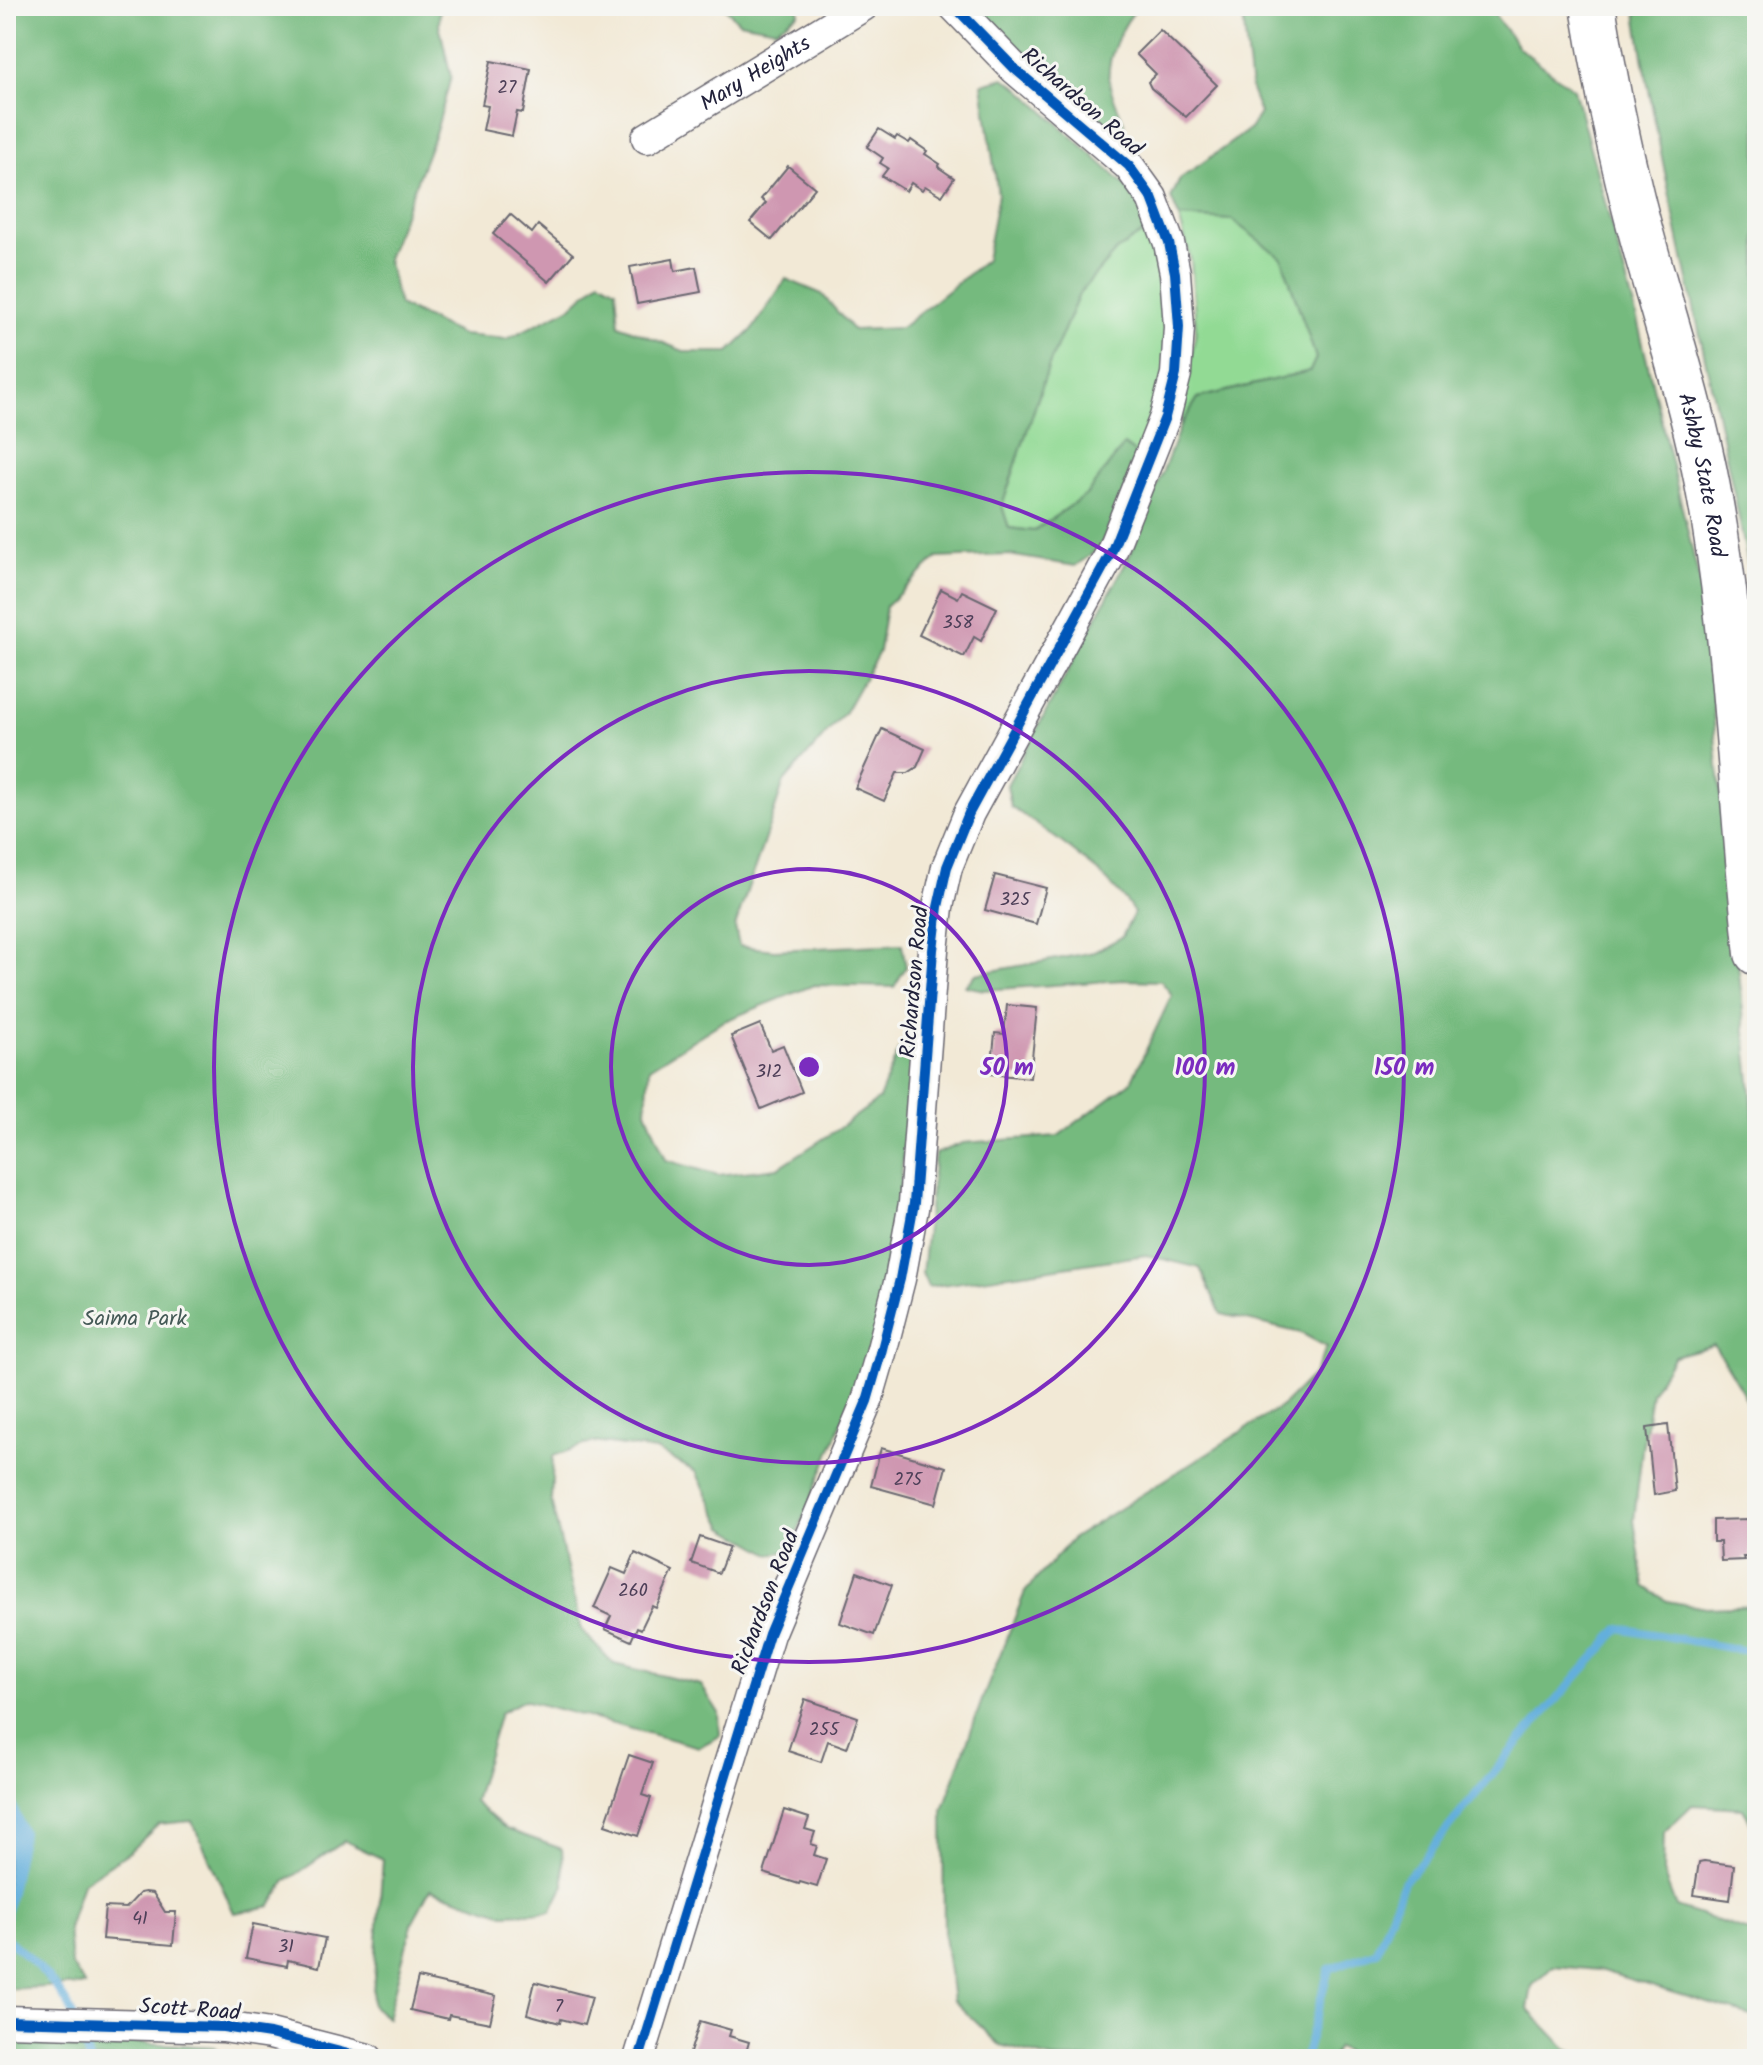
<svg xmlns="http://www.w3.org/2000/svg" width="1763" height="2065" font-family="Kalam,sans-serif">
<rect width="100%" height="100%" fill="#f6f6f2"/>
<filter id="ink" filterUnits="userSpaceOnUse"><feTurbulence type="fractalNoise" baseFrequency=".0125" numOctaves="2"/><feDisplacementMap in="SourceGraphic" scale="16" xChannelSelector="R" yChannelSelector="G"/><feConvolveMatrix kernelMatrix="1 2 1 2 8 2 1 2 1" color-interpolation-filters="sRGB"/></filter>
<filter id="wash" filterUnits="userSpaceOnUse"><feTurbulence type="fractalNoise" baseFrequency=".006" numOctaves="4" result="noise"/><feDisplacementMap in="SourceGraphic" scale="32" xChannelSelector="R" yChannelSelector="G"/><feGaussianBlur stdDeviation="1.8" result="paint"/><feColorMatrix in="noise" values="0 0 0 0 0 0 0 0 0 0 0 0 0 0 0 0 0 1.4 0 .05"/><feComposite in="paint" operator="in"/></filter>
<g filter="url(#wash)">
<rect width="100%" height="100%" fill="#f2e9d6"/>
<g fill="#92da94" stroke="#5a7e68" stroke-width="2">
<path d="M1179 217 1232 219 1282 258 1316 358 1310 371 1198 398 1180 427 1196 330 1191 260Z"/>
<path d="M1146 231 1161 252 1171 327 1165 387 1140 457 1124 446 1086 495 1034 531 1009 528 1002 506 1049 365 1080 291 1117 250Z"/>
</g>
<g fill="#75ba7e" stroke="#4c6e5c" stroke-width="2">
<path d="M6 6H440L439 24 451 77 437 128 387 259 399 305 462 335 507 339 571 307 600 280 616 289 619 325 686 352H729L752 330 786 279 822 294 853 330 901 328 986 260 998 194 982 84 1004 78 1018 87 1137 196 1146 231 1117 250 1080 292 1049 365 1002 506 1009 528 1034 531 1086 495 1124 445 1140 457 1099 549 1075 566 1009 555 937 558 886 606 879 652 845 712 784 782 735 927 739 946 774 950 902 944 906 967 894 987 814 985 722 1022 649 1068 646 1111 666 1160 718 1175 778 1168 838 1129 879 1099 899 1049 911 1048 913 1066 899 1195 878 1332 790 1551 771 1554 724 1527 696 1472 656 1450 593 1442 553 1456 551 1501 582 1631 614 1664 701 1685 719 1713 720 1736 699 1747 524 1700 500 1713 474 1802 506 1829 562 1849 564 1885 551 1912 504 1914 430 1889 413 1921 387 2018 372 2005 383 1859 345 1841 285 1882 271 1906 234 1913 192 1821 159 1824 129 1852 82 1883 68 1928 71 1965 85 1985 6 1989V1916L23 1833 6 1787Z"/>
<path d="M723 6H798L799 13 776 29 739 22Z"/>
<path d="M975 6H1139C1123 23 1106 57 1109 81 1112 103 1128 119 1126 142L1115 139 1011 53Z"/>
<path d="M1242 6H1492V11L1519 48 1574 89 1636 315 1707 612 1715 736 1757 1150V1432L1743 1393 1714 1345 1674 1356 1651 1393 1642 1450 1634 1520 1644 1586 1667 1601 1706 1608 1757 1606V1836L1743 1808 1692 1805 1664 1832 1663 1873 1676 1907 1757 1934V2018L1599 1970 1553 1966 1532 1986 1528 2009 1566 2049 1586 2059H1364L1337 2047 1330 2059H1053L1000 2045 953 2000 944 1936 943 1810 982 1700 1025 1592 1073 1538 1282 1406 1314 1374 1327 1347 1301 1333 1221 1314 1200 1268 1146 1255 928 1287 922 1273 935 1154 963 1143 1058 1136 1131 1082 1172 995 1161 981 1123 980 984 990 965 986 976 974 1094 952 1122 937 1134 913C1112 876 1049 832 1011 807L1007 785 1133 549 1180 427 1198 398 1310 371 1316 358 1282 258 1232 220 1179 217 1171 198 1180 179 1250 129 1260 113 1251 90Z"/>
<path d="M1635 6H1757V617C1723 412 1666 212 1635 6Z"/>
<path d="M6 2035 214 2047 227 2059H6Z"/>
</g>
<path fill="#64afdc" stroke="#43688c" stroke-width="2" d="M6 1787 23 1833 6 1916Z"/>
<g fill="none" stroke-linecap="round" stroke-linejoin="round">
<g stroke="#64afdc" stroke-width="8">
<path d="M6 1787 23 1833 6 1916"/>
<path d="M6 1938C32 1960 58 1983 73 2015"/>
<path d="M80 2031 89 2059"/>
<path d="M1304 2059 1329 1969 1377 1951 1404 1882 1512 1750 1620 1628 1741 1650"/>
</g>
</g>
<g id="blocks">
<g fill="#cf97b1">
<path d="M1160 30 1217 85 1186 117 1151 88 1148 82 1156 74 1136 54Z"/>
<path d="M491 61 531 69 523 113 517 112 512 136 483 130 488 106 482 105Z"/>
<path d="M879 129 895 139 897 136 909 143 911 140 927 151 925 154 940 164 938 167 954 178 942 196 925 186 922 190 911 183 906 191 882 176 888 168 880 163 883 158 867 147Z"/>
<path d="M788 166 815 188 772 240 750 222 766 203 761 199Z"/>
<path d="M510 214 532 233 538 225 573 254 549 282 493 234Z"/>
<path d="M673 259 675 271 696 267 701 292 637 304 630 267Z"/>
<path d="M941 589 958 598 962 591 997 608 981 641 974 637 964 657 919 635Z"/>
<path d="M882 729 925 749 917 767 908 773H897L884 801 855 788Z"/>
<path d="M995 875 1046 888 1036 924 985 910Z"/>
<path d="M1007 1005 1037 1008 1030 1078 991 1074 995 1033 1004 1034Z"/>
<path d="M760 1024 771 1050 783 1045 802 1092 761 1109 731 1036Z"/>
<path d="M1668 1425 1675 1491 1654 1495 1647 1428Z"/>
<path d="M881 1448 946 1467 936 1504 871 1486Z"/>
<path d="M1750 1519 1751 1557H1743L1744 1560 1721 1561 1720 1542H1713V1520Z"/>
<path d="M700 1537 729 1547 719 1573 691 1563Z"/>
<path d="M635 1553 673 1571 656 1608 652 1606 641 1629 637 1627 631 1641 605 1629 611 1616 594 1608 612 1568 626 1574Z"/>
<path d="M857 1572 892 1585 874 1635 840 1623Z"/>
<path d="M805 1699 858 1717 847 1748 828 1741 821 1762 788 1751Z"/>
<path d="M629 1755 653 1763 642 1795 651 1798 638 1836 605 1825Z"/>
<path d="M784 1810 809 1818 805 1829 815 1832 811 1844 817 1846 814 1855 826 1859 817 1887 800 1882 799 1884 764 1873Z"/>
<path d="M1704 1861 1734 1865 1730 1900 1694 1895 1699 1862Z"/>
<path d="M145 1892 153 1893 165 1912H176L173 1945 102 1939 105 1907 126 1908 140 1893Z"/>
<path d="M253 1924 325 1938 319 1967 288 1960 287 1966 246 1958Z"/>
<path d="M418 1978 496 1996 490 2023 449 2015 448 2019 410 2010Z"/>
<path d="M535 1982 592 1997 584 2025 561 2019 560 2023 527 2014Z"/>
<path d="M700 2021 731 2030 729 2036 749 2042 744 2059H688Z"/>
</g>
</g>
</g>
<g filter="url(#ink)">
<use href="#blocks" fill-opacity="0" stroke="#6b6871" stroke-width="2"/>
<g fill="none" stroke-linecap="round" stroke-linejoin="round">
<g stroke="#6b6871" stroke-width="33">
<g id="minor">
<path id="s1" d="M647 138 863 6"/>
<path d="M6 2021 223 2027 270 2034 368 2059"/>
<path d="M639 2059 769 1634 867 1401 881 1353 900 1279 914 1203 933 950 938 907 947 867 969 813 1111 553 1165 417 1176 374 1179 327 1175 273 1169 243 1152 198 1129 166 1015 69 954 6"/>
</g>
</g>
<g stroke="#6b6871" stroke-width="47">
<g id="primary">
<path id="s2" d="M1593 6C1603 68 1615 129 1630 190 1651 279 1682 365 1701 454 1737 617 1738 787 1757 953"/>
</g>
</g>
<use href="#minor" stroke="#fff" stroke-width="30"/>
<use href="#primary" stroke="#fff" stroke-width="44"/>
<g stroke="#f6f6f2" stroke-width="15">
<g id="cycleway">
<path d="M6 2021 223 2027 270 2034 368 2059"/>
<path d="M639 2059 769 1634 867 1401 881 1353 900 1279 914 1203 933 950 938 907 947 867 969 813 1111 553 1165 417 1176 374 1179 327 1175 273 1169 243 1152 198 1129 166 1015 69 954 6"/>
</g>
</g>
<use href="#cycleway" stroke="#0057b8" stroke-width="10"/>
</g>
</g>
<g fill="none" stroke="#7b2cbf" stroke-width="4">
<circle cx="809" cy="1067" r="198"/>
<circle cx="809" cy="1067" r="396"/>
<circle cx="809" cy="1067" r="595"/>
</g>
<g text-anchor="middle" stroke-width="6" stroke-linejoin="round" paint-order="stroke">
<g font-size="18" fill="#4d3f58">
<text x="507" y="93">27</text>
<text x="958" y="628">358</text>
<text x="1015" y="905">325</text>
<text x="769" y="1077">312</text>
<text x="908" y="1485">275</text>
<text x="633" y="1596">260</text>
<text x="824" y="1735">255</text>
<text x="140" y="1924">41</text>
<text x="286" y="1952">31</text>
<text x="559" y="2012">7</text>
</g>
<g font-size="22" fill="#22223b" stroke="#f6f6f2">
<text dy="8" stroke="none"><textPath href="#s1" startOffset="126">Mary Heights</textPath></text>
<text transform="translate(1083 101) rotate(41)" y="8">Richardson Road</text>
<text dy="8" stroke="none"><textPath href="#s2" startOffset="482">Ashby State Road</textPath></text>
<text transform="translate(913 982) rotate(-85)" y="8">Richardson Road</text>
<text transform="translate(764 1602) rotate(-69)" y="8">Richardson Road</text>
<text transform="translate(190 2008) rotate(4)" y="8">Scott Road</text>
</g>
<g font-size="22" fill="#445956" stroke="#f6f6f2">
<text x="135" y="1325">Saima Park</text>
</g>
</g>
<circle cx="809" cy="1067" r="12" fill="#7b2cbf" stroke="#f6f6f2" stroke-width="4"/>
<g font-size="24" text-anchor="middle" font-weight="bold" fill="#7b2cbf" stroke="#f6f6f2" stroke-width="6" stroke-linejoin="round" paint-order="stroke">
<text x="1007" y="1075">50 m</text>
<text x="1205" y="1075">100 m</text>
<text x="1404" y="1075">150 m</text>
</g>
<rect width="1763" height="2065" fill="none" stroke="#f6f6f2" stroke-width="32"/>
</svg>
